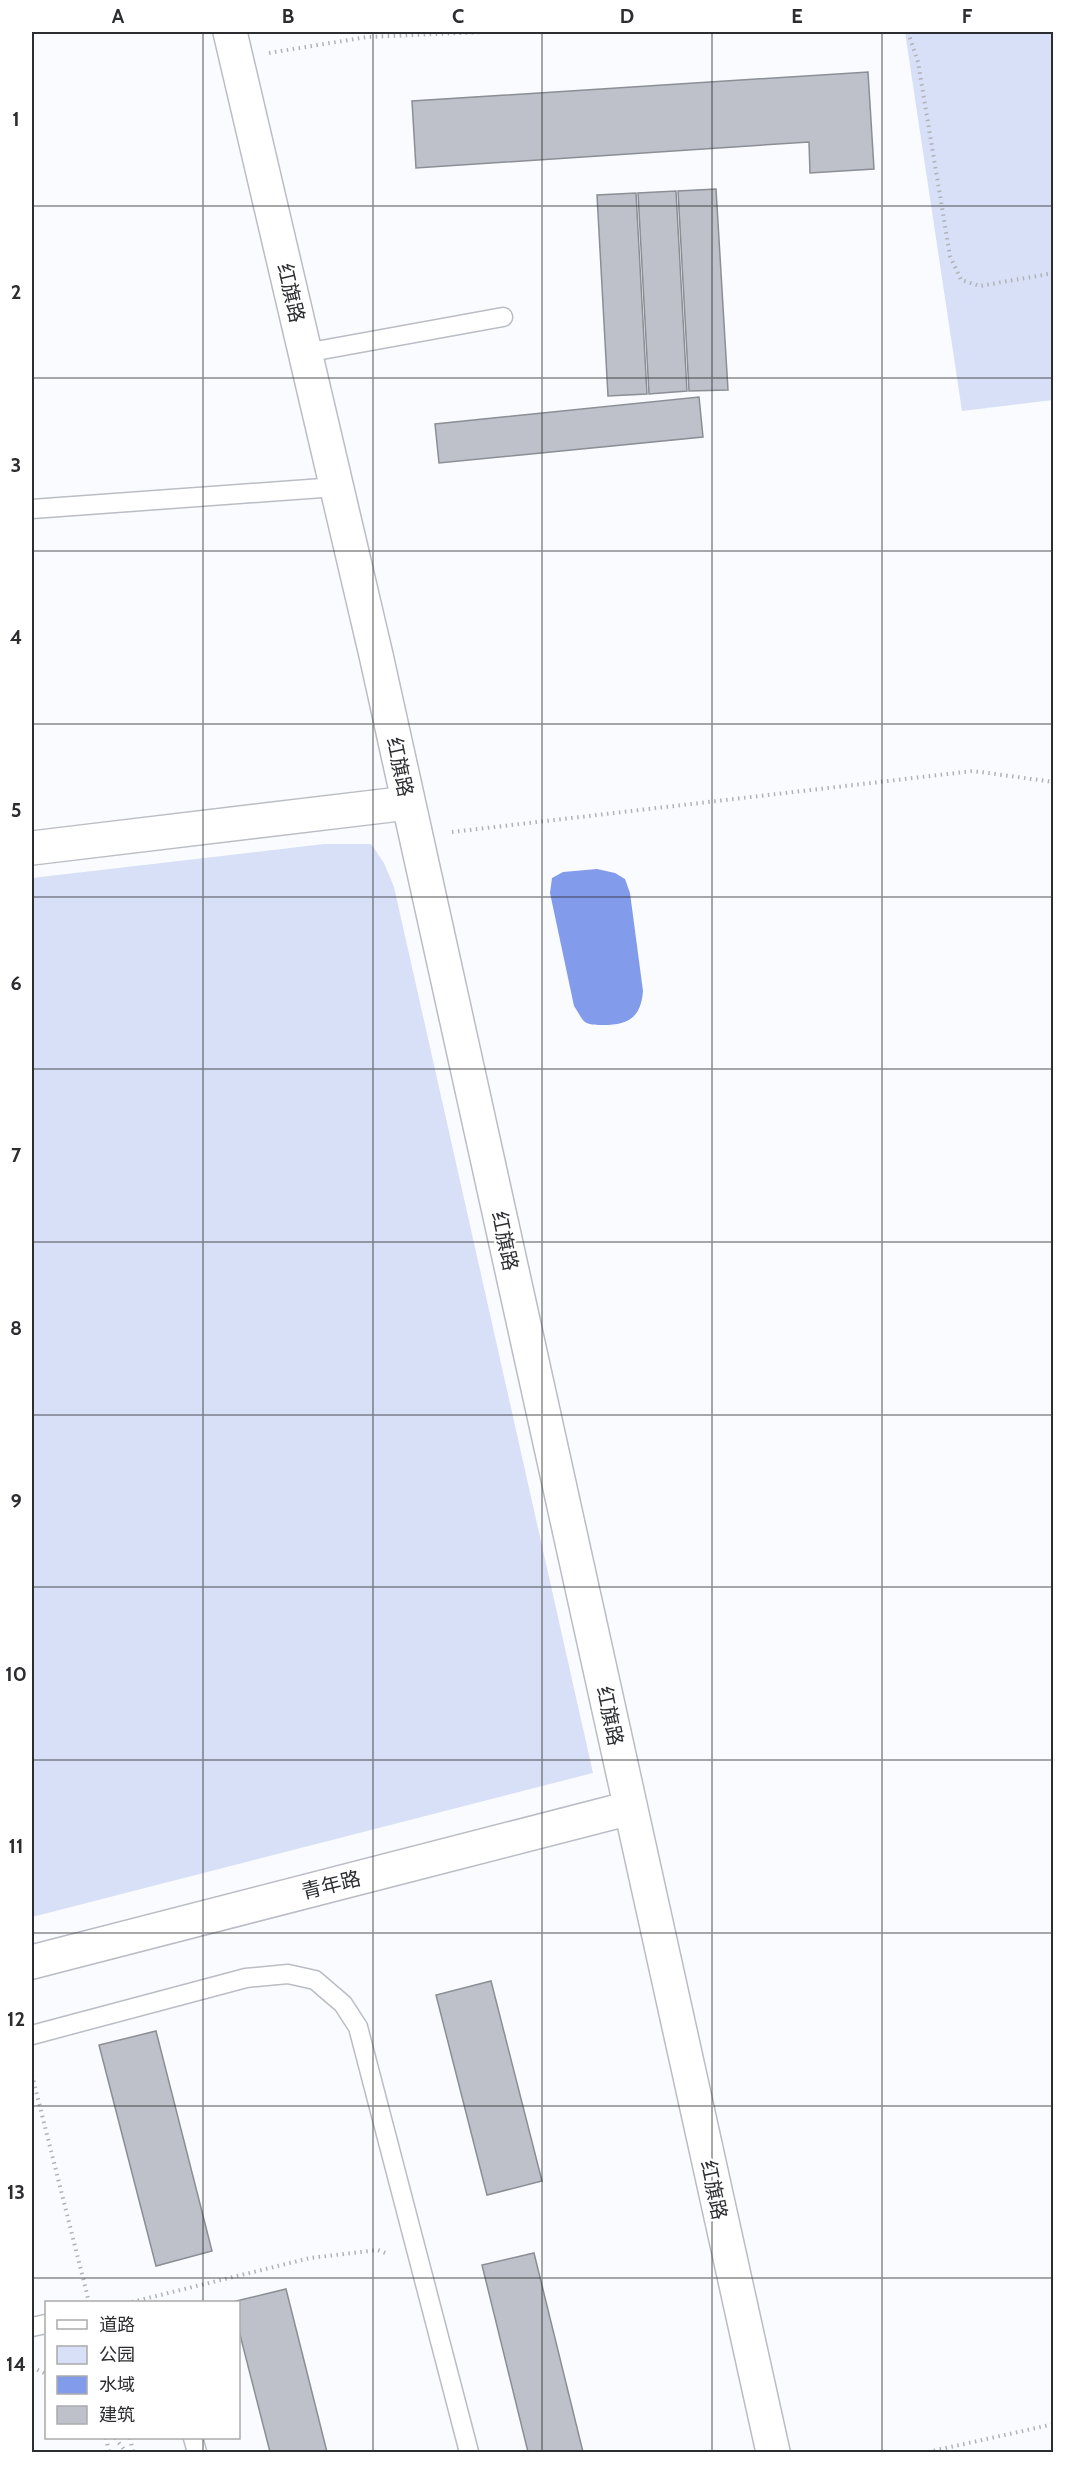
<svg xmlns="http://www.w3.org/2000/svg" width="1085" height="2484" font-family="Cabin,'Noto Sans SC',sans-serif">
<rect width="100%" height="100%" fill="#fafbfe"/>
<g fill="#d8e0f7">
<path d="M905 32H1053V400L962 411Z"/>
<path d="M324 844H371L384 863 394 887 593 1773 32 1917V878Z"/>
</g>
<path fill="#839beb" d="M597 869 615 873 625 879 630 893 643 991C641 1017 629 1025 603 1025 598 1025 589 1025 585 1022 581 1019 577 1010 574 1006L550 893 552 878 563 872Z"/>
<g fill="#bec1c9" stroke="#8b8e95" stroke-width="1.5">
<path d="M868 72 874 169 810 173 809 142 416 168 412 101Z"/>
<path d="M716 189 728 390 689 391 678 191Z"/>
<path d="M676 191 687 391 649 394 638 193Z"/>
<path d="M636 193 647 394 608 396 597 195Z"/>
<path d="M699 397 703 437 439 463 435 424Z"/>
<path d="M491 1981 542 2181 487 2195 436 1995Z"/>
<path d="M156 2031 212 2251 156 2266 99 2045Z"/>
<path d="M534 2253 583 2452H528L482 2265Z"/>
<path d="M286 2289 327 2452H270L238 2327V2302H232Z"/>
</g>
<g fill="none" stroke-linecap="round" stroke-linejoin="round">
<g stroke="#babdc5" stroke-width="21">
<g id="service">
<path d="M305 353 503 317"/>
<path d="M32 509 336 487"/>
<path d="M32 2035 246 1978 288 1974 315 1980 343 2004 358 2027 469 2452"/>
<path d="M32 2327 46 2324"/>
<path d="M193 2438 197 2452"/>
</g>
</g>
<g stroke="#babdc5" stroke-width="36">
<path id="minor" d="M32 848 408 803"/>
</g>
<g stroke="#babdc5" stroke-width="36">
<g id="tertiary">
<path d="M230 32 376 655 773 2452"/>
<path d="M32 1962 630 1808"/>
</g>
</g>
<g stroke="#b1b2b5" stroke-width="4" stroke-dasharray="1.5 4.5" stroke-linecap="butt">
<path d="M908 32 918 62 950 256 961 280 980 286 1054 273"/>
<path d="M269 53 367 37 486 32"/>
<path d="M452 832 973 771 1054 782"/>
<path d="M32 2075 89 2302"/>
<path d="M132 2302 310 2258 378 2250 388 2254"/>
<path d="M32 2367 46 2374"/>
<path d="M106 2438 109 2452"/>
<path d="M115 2438 126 2452"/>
<path d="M130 2438 133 2452"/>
<path d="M928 2452 1054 2424"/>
</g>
<use href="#service" stroke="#fff" stroke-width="18"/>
<use href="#minor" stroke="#fff" stroke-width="33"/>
<use href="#tertiary" stroke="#fff" stroke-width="33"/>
</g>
<path fill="none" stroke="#2c2d30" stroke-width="1.5" stroke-opacity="0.55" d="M203 32V2302M373 32V2452M542 32V2452M712 32V2452M882 32V2452M32 206H1054M32 378H1054M32 551H1054M32 724H1054M32 897H1054M32 1069H1054M32 1242H1054M32 1415H1054M32 1587H1054M32 1760H1054M32 1933H1054M32 2106H1054M32 2278H1054M203 2438V2452"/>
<g text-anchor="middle" stroke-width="4.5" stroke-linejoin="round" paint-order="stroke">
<g font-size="20" fill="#2c2d30" stroke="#fff">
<text transform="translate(291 293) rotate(77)" y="7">红旗路</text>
<text transform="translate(400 767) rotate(78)" y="7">红旗路</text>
<text transform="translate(505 1241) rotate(78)" y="7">红旗路</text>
<text transform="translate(610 1716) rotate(78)" y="7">红旗路</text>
<text transform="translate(331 1885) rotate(-14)" y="7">青年路</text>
<text transform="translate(714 2190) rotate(78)" y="7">红旗路</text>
</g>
</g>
<rect width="1085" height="2484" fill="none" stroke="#ffffff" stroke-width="66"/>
<rect x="45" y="2301" width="195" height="138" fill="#ffffff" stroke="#ababac" stroke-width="1.5"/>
<rect x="57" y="2320" width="30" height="9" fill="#ffffff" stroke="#ababac" stroke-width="1.5"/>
<text x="99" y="2331" font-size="18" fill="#2c2d30">道路</text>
<rect x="57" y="2346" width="30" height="18" fill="#d8e0f7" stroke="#ababac" stroke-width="1.5"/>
<text x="99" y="2361" font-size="18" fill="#2c2d30">公园</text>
<rect x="57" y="2376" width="30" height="18" fill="#839beb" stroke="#ababac" stroke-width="1.5"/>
<text x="99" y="2391" font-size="18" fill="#2c2d30">水域</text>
<rect x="57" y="2406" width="30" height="18" fill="#bec1c9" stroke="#ababac" stroke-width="1.5"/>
<text x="99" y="2421" font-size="18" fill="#2c2d30">建筑</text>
<rect x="33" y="33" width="1019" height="2418" fill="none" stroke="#2c2d30" stroke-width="2"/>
<g font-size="20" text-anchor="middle" font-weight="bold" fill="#2c2d30">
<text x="118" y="23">A</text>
<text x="288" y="23">B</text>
<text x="458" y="23">C</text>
<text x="627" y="23">D</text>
<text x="797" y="23">E</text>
<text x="967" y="23">F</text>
<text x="16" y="126">1</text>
<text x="16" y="299">2</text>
<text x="16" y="472">3</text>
<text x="16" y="644">4</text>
<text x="16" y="817">5</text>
<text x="16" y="990">6</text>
<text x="16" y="1162">7</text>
<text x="16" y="1335">8</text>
<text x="16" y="1508">9</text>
<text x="16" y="1681">10</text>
<text x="16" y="1853">11</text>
<text x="16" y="2026">12</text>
<text x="16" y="2199">13</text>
<text x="16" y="2371">14</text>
</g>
</svg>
